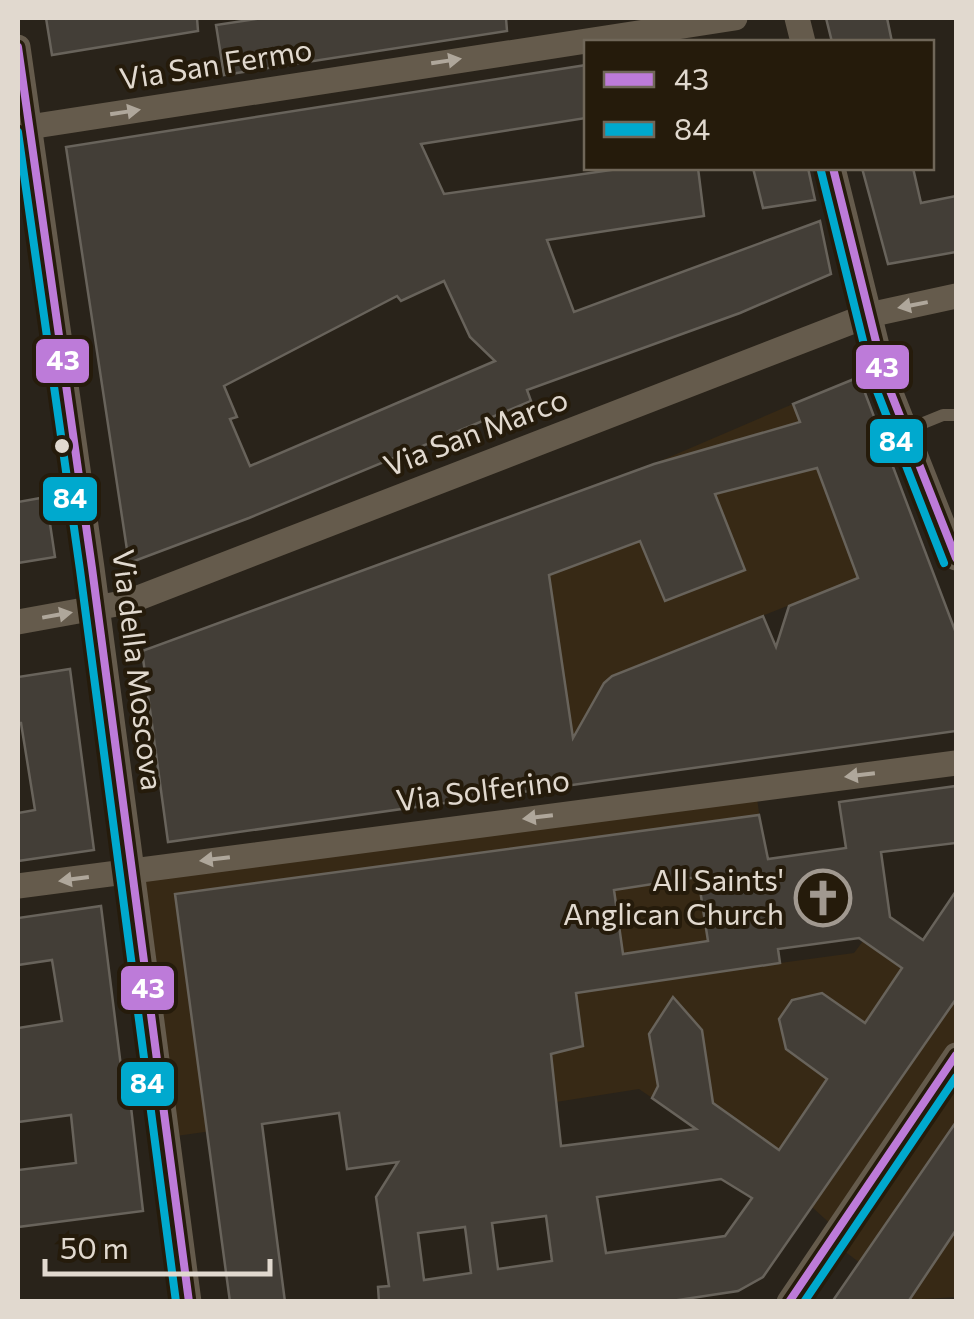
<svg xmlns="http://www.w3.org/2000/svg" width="974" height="1319" font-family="Commissioner,sans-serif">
<rect width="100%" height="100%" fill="#29231a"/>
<g fill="#372915">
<path d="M793 404 849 554 878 570 611 676 597 695 606 781 168 841 142 651 637 471Z"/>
<path d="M756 791 780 963 854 953 863 941 956 1005V1050L835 1228 813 1208 639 1089 556 1102 560 1138 347 1169 338 1113 169 1137 134 873Z"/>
<path d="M956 1057V1297L910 1300 832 1242Z"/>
</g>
<g fill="#433e37" stroke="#68635b" stroke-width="2.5" fill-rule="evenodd">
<path d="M46 18H197L198 31 52 55Z"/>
<path d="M263 18H506L507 31 224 75 216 25Z"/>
<path d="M826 18H887L892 42H832Z"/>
<path d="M586 65V118L421 144 444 194 625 168H698L704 216 547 240 574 312 820 221 831 274 740 313 527 390 531 401 249 518 129 563 66 147ZM444 281 470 337 495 361 250 466 230 419 237 417 224 386 397 296 401 301Z"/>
<path d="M753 168H808L815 200 763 208Z"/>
<path d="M862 168H913L921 203 956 196V252L888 264Z"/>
<path d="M859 377 956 633V731L168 842 142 651 654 464 800 422 793 404ZM817 468 858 578 789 606 776 647 763 616 612 676 604 683 573 738 549 575 640 541 665 601 745 570 715 494Z"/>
<path d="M46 497 55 557 18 563V502Z"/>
<path d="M70 669 94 850 18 861V813L35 810 21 723H18V677Z"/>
<path d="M956 786V843L881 852 890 917 923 940 956 891V999L763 1277 738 1291 665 1302H379L378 1287 389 1286 376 1197 398 1162 347 1169 339 1113 262 1124 285 1302H230L175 894 759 815 768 859 846 848 839 802ZM698 877 708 941 623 954 614 890ZM859 938 902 968 865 1023 822 993 792 1000 779 1019 786 1049 827 1079 779 1150 713 1103 702 1030 673 997 649 1034 658 1086 652 1098 696 1129 561 1146 551 1054 583 1046 576 993 780 963 778 949ZM721 1179 752 1198 725 1236 606 1253 597 1197ZM546 1216 552 1261 498 1269 492 1223ZM465 1227 471 1273 424 1280 418 1233Z"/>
<path d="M101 906 126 1107H131L143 1211 18 1227V1170L76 1163 71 1115 18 1122V1028L62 1021 52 960 18 965V918Z"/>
<path d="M956 1122V1230L908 1302H832Z"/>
</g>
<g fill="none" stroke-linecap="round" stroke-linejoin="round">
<path stroke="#655b4c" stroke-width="12" d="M906 430 943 415H956"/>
<g stroke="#655b4c" stroke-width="25">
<path d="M797 18 803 42"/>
<path d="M18 47 92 568 189 1302"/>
<path d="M29 127 735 18"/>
<path d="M833 168 885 378 956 558"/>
<path d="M18 622 128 602 869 315 956 296"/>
<path d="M18 886 956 763"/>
<path d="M789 1302 956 1055"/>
</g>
<g stroke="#251b0b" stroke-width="15">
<g id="bus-1">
<path d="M18 47 92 568 189 1302"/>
<path d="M833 168 885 378 956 558"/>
<path d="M789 1302 956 1055"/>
</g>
</g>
<g stroke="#251b0b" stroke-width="15">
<g id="bus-2">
<path d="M18 132 80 570 176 1302"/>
<path d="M821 171 873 381 944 563"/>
<path d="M804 1302 956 1077"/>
</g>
</g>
<use href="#bus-1" stroke="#bd7bd9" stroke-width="8"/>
<use href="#bus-2" stroke="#00a9ce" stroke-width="8"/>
</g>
<defs><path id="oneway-solid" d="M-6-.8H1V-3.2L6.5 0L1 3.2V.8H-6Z" transform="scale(2.5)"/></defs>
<g fill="#afa79b">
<use href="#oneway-solid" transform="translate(446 61) rotate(-9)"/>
<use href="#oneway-solid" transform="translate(125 112) rotate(-9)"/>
<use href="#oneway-solid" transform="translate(913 305) rotate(169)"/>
<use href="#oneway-solid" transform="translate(57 615) rotate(-10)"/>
<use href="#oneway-solid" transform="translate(860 775) rotate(173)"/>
<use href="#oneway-solid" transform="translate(538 817) rotate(173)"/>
<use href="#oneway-solid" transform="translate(215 859) rotate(173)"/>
<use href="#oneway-solid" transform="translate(74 879) rotate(172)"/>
</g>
<defs>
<g id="church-ring" transform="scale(2.875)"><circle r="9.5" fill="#251b0b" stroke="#a19990" stroke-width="1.5"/><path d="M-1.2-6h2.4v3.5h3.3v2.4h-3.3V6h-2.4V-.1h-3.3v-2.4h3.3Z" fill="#a19990"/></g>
</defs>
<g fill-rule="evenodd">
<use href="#church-ring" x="823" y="898"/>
</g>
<circle fill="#e1d9cf" stroke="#251b0b" stroke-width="4" cx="62" cy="446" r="9"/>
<g text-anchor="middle" stroke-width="8" stroke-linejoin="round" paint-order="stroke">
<g font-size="30" fill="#e1d9cf" stroke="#251b0b">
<text transform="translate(216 65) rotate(-9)" y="10">Via San Fermo</text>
<text transform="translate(476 433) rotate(-21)" y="10">Via San Marco</text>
<text transform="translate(137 670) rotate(83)" y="10">Via della Moscova</text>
<text transform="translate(483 791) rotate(-7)" y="10">Via Solferino</text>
</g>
<g font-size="30" fill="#e1d9cf" stroke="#251b0b" text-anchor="end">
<text x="784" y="891">All Saints'<tspan x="784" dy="34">Anglican Church</tspan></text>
</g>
</g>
<g stroke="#251b0b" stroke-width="4">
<rect x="34" y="337" width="57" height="48" rx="10" fill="#bd7bd9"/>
<rect x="854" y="343" width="57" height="48" rx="10" fill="#bd7bd9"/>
<rect x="868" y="417" width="57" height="48" rx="10" fill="#00a9ce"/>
<rect x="41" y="475" width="58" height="48" rx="10" fill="#00a9ce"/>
<rect x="119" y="964" width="57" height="48" rx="10" fill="#bd7bd9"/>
<rect x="119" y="1060" width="57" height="48" rx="10" fill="#00a9ce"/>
</g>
<g font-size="28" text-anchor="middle" font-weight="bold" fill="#fff">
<text x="63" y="370">43</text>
<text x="882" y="377">43</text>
<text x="896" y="451">84</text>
<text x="70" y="508">84</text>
<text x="148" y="998">43</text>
<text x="147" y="1093">84</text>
</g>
<rect width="974" height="1319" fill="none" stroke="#e1d9cf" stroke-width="40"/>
<rect x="584" y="40" width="350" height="130" fill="#251b0b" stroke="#706759" stroke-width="2.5"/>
<rect x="604" y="72" width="50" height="15" fill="#bd7bd9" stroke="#706759" stroke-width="2.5"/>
<text x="674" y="90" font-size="30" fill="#e1d9cf">43</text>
<rect x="604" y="122" width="50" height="15" fill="#00a9ce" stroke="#706759" stroke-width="2.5"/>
<text x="674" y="140" font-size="30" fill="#e1d9cf">84</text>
<path d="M45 1259v15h225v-15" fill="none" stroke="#e1d9cf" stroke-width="5"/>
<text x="60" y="1259" font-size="30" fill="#e1d9cf" stroke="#251b0b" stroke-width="8" paint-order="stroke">50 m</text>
</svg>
